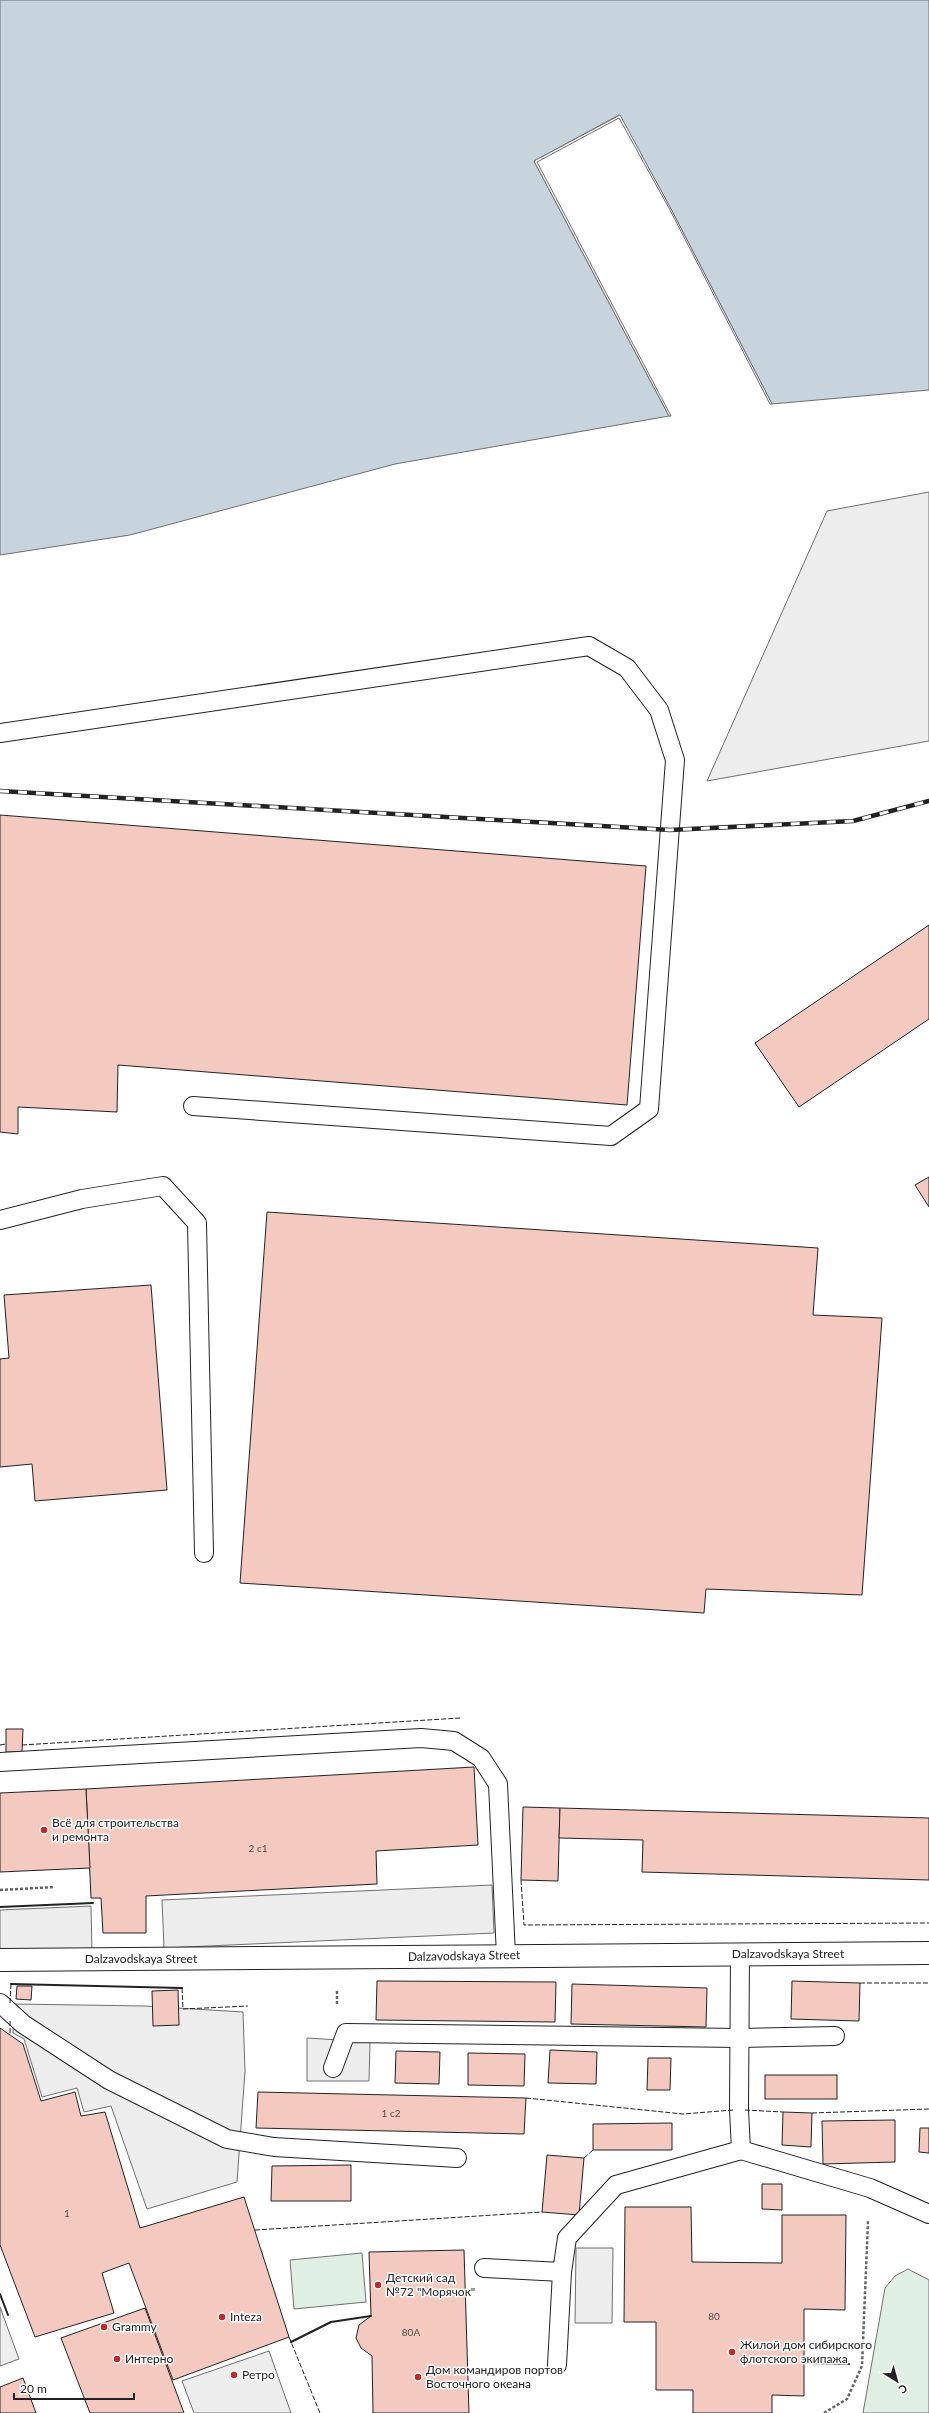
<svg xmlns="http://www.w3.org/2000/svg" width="929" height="2413" font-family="Lato,sans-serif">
<rect width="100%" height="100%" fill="#fff"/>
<g fill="#e0efe3" stroke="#6f6f6f">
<path d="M362 2253 366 2302 294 2309 290 2260Z"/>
<path d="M908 2269 929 2280V2413H863L885 2288 895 2276Z"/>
</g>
<g fill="#ededed" stroke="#6f6f6f">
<path d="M929 492V741L707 781 827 511Z"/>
<path d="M492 1885 494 1933 164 1948 162 1900Z"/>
<path d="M91 1906 92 1953 0 1956V1910Z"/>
<path d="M14 2004 145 2006 243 2012 245 2071 237 2182 147 2209 111 2106 84 2112 77 2088 42 2097 24 2039 13 2033Z"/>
<path d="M307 2038 370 2042 369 2081H307Z"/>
<path d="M576 2248H613L612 2323H575Z"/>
<path d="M0 2307 19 2359 0 2366Z"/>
<path d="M269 2351 291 2413H194L182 2381Z"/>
</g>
<path fill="#c7d3dd" stroke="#6f6f6f" d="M0 0H929V390L772 404 671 209 619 115 534 161 669 416 395 464 130 535 0 555Z"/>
<path fill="#fff" stroke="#6f6f6f" d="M620 115 671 209 772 404H770L670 210 619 118 537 162 671 416H669L534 161Z"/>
<g fill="#f3c9c0" stroke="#222">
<path d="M0 815 646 866 627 1105 118 1065 117 1112 18 1107V1134L0 1132Z"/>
<path d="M929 925V1019L799 1107 755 1043Z"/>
<path d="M929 1177V1207L915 1185Z"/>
<path d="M267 1212 818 1248 813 1315 882 1318 862 1595 706 1589 704 1613 240 1583Z"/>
<path d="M151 1285 167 1490 35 1501 32 1464 0 1467V1359L9 1358 4 1295Z"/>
<path d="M6 1729H23L22 1752H6Z"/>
<path d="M474 1767 478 1845 376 1851 377 1884 146 1896V1933H103L101 1898H91L86 1789Z"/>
<path d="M86 1789 90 1868 0 1872V1793Z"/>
<path d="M523 1807 560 1808 558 1881 521 1880Z"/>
<path d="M560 1808 929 1818V1880L642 1872 643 1840 559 1838Z"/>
<path d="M377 1981 556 1982 555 2022 376 2020Z"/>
<path d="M792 1981 860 1983 859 2021 791 2019Z"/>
<path d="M572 1984 707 1988 706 2027 571 2024Z"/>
<path d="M17 1986H32L31 2000 16 1999Z"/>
<path d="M178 1990 179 2025 153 2026 152 1991Z"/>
<path d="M0 2028 23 2044 41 2101 75 2092 81 2116 105 2112 140 2228 244 2197 289 2337 173 2380 129 2263 102 2273 114 2313 35 2337 0 2245Z"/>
<path d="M550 2050 597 2052 596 2084 548 2083Z"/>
<path d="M396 2051 440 2052 439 2084 395 2083Z"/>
<path d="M468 2053 525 2054 524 2086 468 2085Z"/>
<path d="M648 2058H671L670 2090H647Z"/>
<rect x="765" y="2075" width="72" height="24"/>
<path d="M258 2092 526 2098 524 2134 256 2128Z"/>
<path d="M783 2112 812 2113 811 2147 782 2145Z"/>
<path d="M895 2120V2162L823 2164 822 2121Z"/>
<path d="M672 2123V2150H593V2124Z"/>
<path d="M920 2128H929V2153L919 2152Z"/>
<path d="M547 2155 584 2158 579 2215 542 2212Z"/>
<path d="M351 2165V2201H271L272 2166Z"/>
<path d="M762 2184H782V2210L762 2209Z"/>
<path d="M625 2207H691L692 2262 782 2263V2215H846L845 2310 804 2309V2396L772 2395V2413H693V2390H656V2322H624Z"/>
<path d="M464 2250 469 2413H373L372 2356 361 2348 356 2338 359 2325 371 2316 369 2252Z"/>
<path d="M145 2308 184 2413H90L61 2338Z"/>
<path d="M23 2378 36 2413H0V2387Z"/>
</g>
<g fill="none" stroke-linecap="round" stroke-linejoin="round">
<g stroke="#222" stroke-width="20">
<g id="service">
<path d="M0 733 589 646 627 668 659 710 675 760 649 1109 611 1136 193 1106"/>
<path d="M0 1220 82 1199 163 1186 197 1223 204 1553"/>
<path d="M0 1762 421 1738 454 1741 481 1758 498 1784 506 1956"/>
<path d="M740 1954 739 2110 741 2150 870 2188 929 2214"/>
<path d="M0 2003 23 2024 109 2080 227 2139 274 2147 457 2158"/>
<path d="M333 2068 346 2033 739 2038 835 2036"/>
<path d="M484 2268 562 2272 567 2238 616 2185 741 2150"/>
<path d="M557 2365 562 2272"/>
</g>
</g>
<g stroke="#222" stroke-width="24">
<path id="minor" d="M0 1960 929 1953"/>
</g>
<g stroke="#646464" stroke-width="2.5" stroke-dasharray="3 2" stroke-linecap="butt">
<path d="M0 1890 55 1887"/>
<path d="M337 2004V1989"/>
<path d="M824 2413 847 2399 862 2366 868 2221"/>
</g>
<use href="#service" stroke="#fff" stroke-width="18"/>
<use href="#minor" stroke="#fff" stroke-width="22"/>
<g stroke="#222" stroke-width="4.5">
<path id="rail" d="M0 791 670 830 853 821 929 801"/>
</g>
<use href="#rail" stroke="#fff" stroke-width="3" stroke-dasharray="9" stroke-linecap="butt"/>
<g stroke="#222" stroke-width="1" stroke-dasharray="5 2" stroke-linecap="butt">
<path d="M0 1745 6 1744"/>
<path d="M22 1745 460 1718"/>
<path d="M521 1880 524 1925 929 1923"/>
<path d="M860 1983H929"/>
<path d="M182 1988 183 2009 248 2006"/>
<path d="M10 2003 11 1984"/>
<path d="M10 2021V2035"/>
<path d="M526 2098 683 2114 733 2110"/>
<path d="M745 2110 783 2112"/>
<path d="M812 2113 929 2109"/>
<path d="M584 2158 593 2150"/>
<path d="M255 2230 542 2212"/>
<path d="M289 2337 320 2413"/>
</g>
<g stroke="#222" stroke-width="2">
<path d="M0 1907 93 1903"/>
<path d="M11 1984 182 1988"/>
<path d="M0 2294 8 2315"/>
<path d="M291 2342 331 2322 371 2316"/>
<path d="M804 2363 849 2364"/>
</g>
</g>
<g fill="#c62828" stroke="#fff" stroke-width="1.5">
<circle cx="44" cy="1830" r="4"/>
<circle cx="378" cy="2285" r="4"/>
<circle cx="222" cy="2317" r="4"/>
<circle cx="104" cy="2327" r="4"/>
<circle cx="732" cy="2352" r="4"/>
<circle cx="117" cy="2359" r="4"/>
<circle cx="234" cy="2375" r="4"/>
<circle cx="418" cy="2377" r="4"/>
</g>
<g text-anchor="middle" stroke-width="3" stroke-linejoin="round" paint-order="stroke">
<g font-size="10" fill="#564c4a">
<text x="258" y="1852">2 с1</text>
<text x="391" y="2117">1 с2</text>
<text x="67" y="2217">1</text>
<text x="714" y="2320">80</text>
<text x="411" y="2336">80А</text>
</g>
<g font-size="12" fill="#222" stroke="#fff" text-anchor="start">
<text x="52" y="1827">Всё для строительства<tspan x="52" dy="14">и ремонта</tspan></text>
<text x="386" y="2282">Детский сад<tspan x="386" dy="14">№72 "Морячок"</tspan></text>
<text x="230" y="2321">Inteza</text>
<text x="112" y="2331">Grammy</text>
<text x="740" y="2349">Жилой дом сибирского<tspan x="740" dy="14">флотского экипажа</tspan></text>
<text x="125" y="2363">Интерно</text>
<text x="426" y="2374">Дом командиров портов<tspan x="426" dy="14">Восточного океана</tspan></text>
<text x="242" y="2379">Ретро</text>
</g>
<g font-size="12" fill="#222" stroke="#fff">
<text x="788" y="1958">Dalzavodskaya Street</text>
<text transform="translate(464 1956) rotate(-1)" y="4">Dalzavodskaya Street</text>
<text x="141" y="1963">Dalzavodskaya Street</text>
</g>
</g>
<g transform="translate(897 2381) rotate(143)" stroke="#ffffff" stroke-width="3" paint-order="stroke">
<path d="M0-3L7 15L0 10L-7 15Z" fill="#222222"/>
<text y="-6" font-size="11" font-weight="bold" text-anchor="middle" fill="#222222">С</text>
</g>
<path d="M14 2393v6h120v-6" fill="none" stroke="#222222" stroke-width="2"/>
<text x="20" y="2393" font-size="12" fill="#222222" stroke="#ffffff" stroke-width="3" paint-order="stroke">20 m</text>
</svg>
